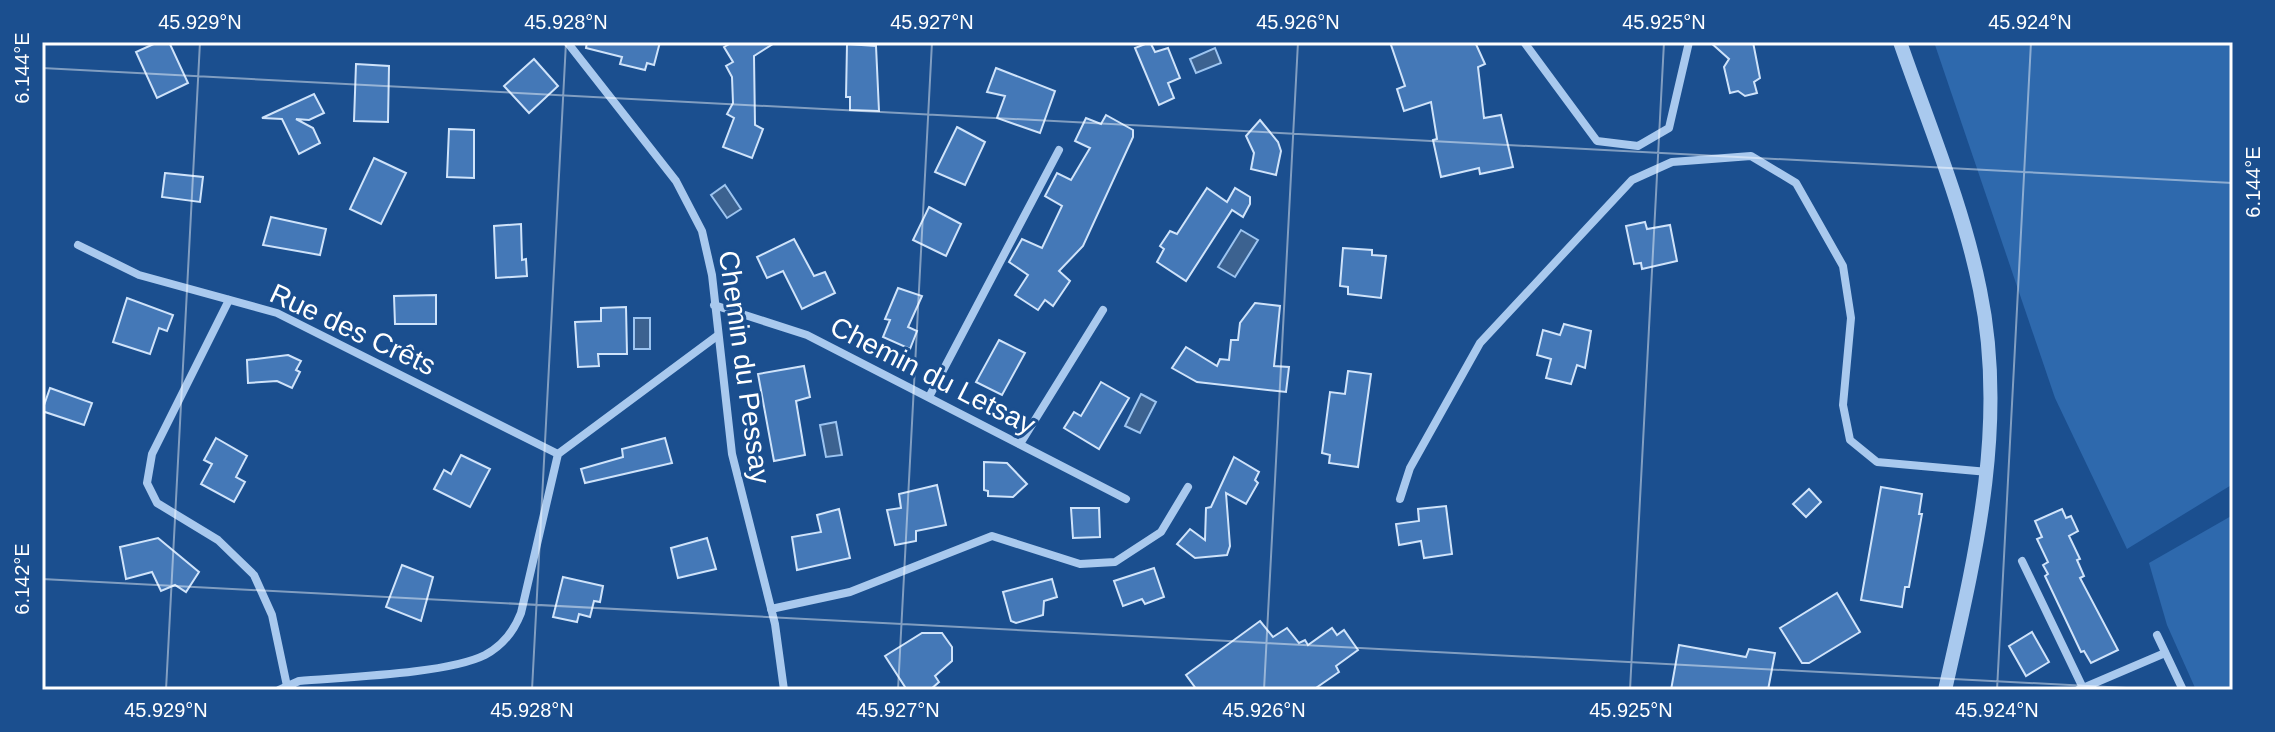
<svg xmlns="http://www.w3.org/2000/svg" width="2275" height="732" font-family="Helvetica,sans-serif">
<rect width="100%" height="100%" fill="#1b4f8f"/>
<g fill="#2e69ad">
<path d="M1934 42H2233V484L2127 549 2055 398Z"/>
<path d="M2233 515V690H2196L2167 625 2149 563Z"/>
</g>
<g fill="#3c6290" stroke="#9cc4f0" stroke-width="2">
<path d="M1215 48 1221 63 1196 73 1190 59Z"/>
<path d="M725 185 741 209 727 218 711 195Z"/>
<path d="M1241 230 1258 240 1235 277 1218 267Z"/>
<rect x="634" y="318" width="16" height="31"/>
<path d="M1141 394 1156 402 1140 433 1125 426Z"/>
<path d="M836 422 842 455 826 457 820 425Z"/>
</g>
<g fill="#4478b7" stroke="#cfe3fa" stroke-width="2">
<path d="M158 42H169L188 83 157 98 136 52Z"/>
<path d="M587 42H660L654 65 647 63 645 70 620 64 622 57 586 48Z"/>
<path d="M733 42H776L754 56 755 125 763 129 752 158 723 147 734 118 727 114 733 103 732 77 726 66 733 62 724 47Z"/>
<path d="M1150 42 1155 52 1168 48 1180 78 1168 83 1174 98 1159 105 1135 48Z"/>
<path d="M1390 42H1475L1485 64 1478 67 1484 118 1501 115 1513 167 1480 174 1479 168 1441 177 1433 140 1437 139 1431 102 1404 111 1397 89 1405 86Z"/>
<path d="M1710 42H1753L1760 78 1754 82 1757 93 1745 96 1738 91 1730 93 1724 67 1729 59Z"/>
<path d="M847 44 876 46 879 111 850 110V97H846Z"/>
<path d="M534 59 558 86 529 113 504 86Z"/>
<path d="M356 64 389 66 388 122 354 121Z"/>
<path d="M996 68 1055 91 1040 133 997 118 1005 96 987 92Z"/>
<path d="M314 94 324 113 309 120 296 119 313 128 320 143 299 154 282 119 262 118Z"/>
<path d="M1106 115 1133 130V137L1083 246 1059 271 1070 281 1053 306 1045 300 1038 310 1015 295 1028 275 1009 262 1022 239 1042 248 1062 206 1045 196 1057 173 1071 180 1090 148 1075 141 1086 118 1101 124Z"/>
<path d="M1260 120 1278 142 1281 151 1276 175 1251 169 1254 153 1246 136Z"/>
<path d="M957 127 985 142 965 185 935 172Z"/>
<path d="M449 129 474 130V178L447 177Z"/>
<path d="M374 158 406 173 381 224 350 209Z"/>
<path d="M165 173 203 177 200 202 162 197Z"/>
<path d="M1207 188 1227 202 1235 188 1250 197V204L1243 217 1232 210 1186 281 1157 262 1164 249 1160 246 1170 231 1177 234Z"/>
<path d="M929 207 961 224 946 256 913 240Z"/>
<path d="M271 217 326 229 320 255 263 245Z"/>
<path d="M1645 222 1647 229 1670 225 1677 261 1642 269 1641 263 1634 264 1626 226Z"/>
<path d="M521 224 522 260 526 259 527 276 496 278 494 226Z"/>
<path d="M794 239 814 276 825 272 835 293 802 309 783 271 767 278 757 257Z"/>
<path d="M1343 248 1372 250V255L1386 256 1381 298 1348 294V287L1340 286Z"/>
<path d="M898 288 922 296 908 327 917 331 910 349 883 337 890 320 885 319Z"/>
<path d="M436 295V324H395L394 296Z"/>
<path d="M127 298 173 315 167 331 159 328 150 354 113 342Z"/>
<path d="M1255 303 1280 306 1274 366 1289 367 1286 392 1197 382 1172 368 1186 347 1217 366 1220 359 1229 360 1231 340H1238L1240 323Z"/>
<path d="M626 307 627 354H598L599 366 578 367 575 322 601 321V308Z"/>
<path d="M1564 324 1591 331 1585 368 1577 365 1571 384 1546 378 1551 359 1537 355 1543 330 1560 335Z"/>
<path d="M999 340 1025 353 1002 395 976 382Z"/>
<path d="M288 355 301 361 296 370 300 372 292 388 277 381 248 383 247 360Z"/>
<path d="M804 366 810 397 796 401 805 455 774 461 758 374Z"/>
<path d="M1348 371 1371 374 1358 467 1329 463 1330 455 1322 453 1330 392 1345 394Z"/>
<path d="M1101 382 1129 398 1099 449 1064 428 1074 412 1081 416Z"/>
<path d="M50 388 92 403 84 425 42 411Z"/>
<path d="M216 438 247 456 236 477 245 482 234 502 201 484 212 464 204 460Z"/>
<path d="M665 438 672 463 585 483 581 469 623 457 622 449Z"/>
<path d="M461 455 490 469 470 507 434 489 444 470 451 474Z"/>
<path d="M1234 457 1259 472 1255 480 1258 483 1246 504 1226 493 1230 546 1227 555 1195 558 1177 544 1190 529 1205 540 1206 508 1211 507Z"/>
<path d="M984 462 1007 463 1027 484 1013 497 988 496V491L984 490Z"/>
<path d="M937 485 946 525 916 531V541L895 545 887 510 901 508 899 494Z"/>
<path d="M1881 487 1922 494 1919 514H1922L1909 587H1905L1902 607 1861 600Z"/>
<path d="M1809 489 1821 502 1806 517 1793 504Z"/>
<path d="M1446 506 1452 554 1424 558 1421 541 1399 545 1396 524 1419 521 1418 509Z"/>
<path d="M1071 508H1099L1100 537 1073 538Z"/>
<path d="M839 509 850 558 797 570 792 537 821 532 817 515Z"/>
<path d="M2062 509 2066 518 2071 516 2078 531 2069 536 2080 559 2077 560 2084 576 2080 578 2118 650 2091 663 2084 651 2081 652 2045 576 2048 574 2043 565 2048 562 2037 539 2042 537 2035 521Z"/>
<path d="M158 538 199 572 186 592 175 585 161 591 152 572 126 579 120 547Z"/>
<path d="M707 538 716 569 678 578 671 548Z"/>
<path d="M402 565 433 577 421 621 386 607Z"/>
<path d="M1154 568 1164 597 1145 604 1142 599 1123 606 1114 581Z"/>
<path d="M563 577 603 586 600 602 594 601 590 617 579 614 577 622 553 617Z"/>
<path d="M1052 579 1057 597 1044 601 1043 615 1016 623 1011 621 1003 592Z"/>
<path d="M1837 593 1860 632 1809 663H1802L1780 628Z"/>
<path d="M1260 621 1273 637 1287 628 1299 643 1305 640 1308 645 1332 628 1337 635 1344 630 1358 650 1336 666 1339 672 1313 690H1197L1186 675Z"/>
<path d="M2032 632 2049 662 2026 676 2009 646Z"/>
<path d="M922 633H942L952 647V661L935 676 939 682 930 690H907L885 656Z"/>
<path d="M1679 645 1746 657 1749 649 1775 653 1768 690H1671Z"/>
</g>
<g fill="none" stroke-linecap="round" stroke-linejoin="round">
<g stroke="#a9c9ee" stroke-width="8">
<path d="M567 42 676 181 702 231 712 275 732 454 775 624 784 690"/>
<path d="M1524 42 1597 141 1638 146 1669 128 1689 42"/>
<path d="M78 245 139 275 277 313 558 454"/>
<path d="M229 300 152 454 147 483 157 503 218 540 254 575 272 615 287 686"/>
<path d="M714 305 807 335 1126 499"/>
<path d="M929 397 1059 150"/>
<path d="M1020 444 1103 310"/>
<path d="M1400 499 1410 468 1480 343 1632 180 1672 162 1751 156 1796 183 1843 266 1851 318 1843 405 1850 440 1877 462 1988 472"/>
<path d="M2022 561 2083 688 2078 690"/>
<path d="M771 609 850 592 992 536 1080 564 1115 562 1161 532 1188 487"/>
<path d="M2157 635 2183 690"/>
<path d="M2083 688 2165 653"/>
<path d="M279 690 299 681C345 677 447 674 485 655 502 646 514 631 521 613L558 454 717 336"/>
</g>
<path stroke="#a9c9ee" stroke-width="14" d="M1900 42C1928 123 1963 205 1980 290 2008 425 1975 558 1945 690"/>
</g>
<path fill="none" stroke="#fff" stroke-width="2" stroke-opacity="0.45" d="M42 68 2233 183M42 579 2164 690M166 690 200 42M532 690 566 42M898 690 932 42M1264 690 1298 42M1630 690 1664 42M1997 690 2031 42"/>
<g text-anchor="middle" stroke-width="6" stroke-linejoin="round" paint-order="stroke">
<g font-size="28" fill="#fff" stroke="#1b4f8f">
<text transform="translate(353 329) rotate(25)" y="10">Rue des Crêts</text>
<text transform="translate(745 367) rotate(82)" y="10">Chemin du Pessay</text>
<text transform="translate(933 375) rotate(27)" y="10">Chemin du Letsay</text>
</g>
</g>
<rect width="2275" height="732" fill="none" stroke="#1b4f8f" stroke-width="88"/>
<rect x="44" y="44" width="2187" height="644" fill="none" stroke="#fff" stroke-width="3"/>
<g font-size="20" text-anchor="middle" fill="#fff">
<text x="200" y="29">45.929°N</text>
<text x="566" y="29">45.928°N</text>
<text x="932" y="29">45.927°N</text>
<text x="1298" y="29">45.926°N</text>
<text x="1664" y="29">45.925°N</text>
<text x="2030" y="29">45.924°N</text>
<text transform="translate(22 68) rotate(-90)" y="7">6.144°E</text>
<text transform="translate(2253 182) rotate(-90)" y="7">6.144°E</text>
<text transform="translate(22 579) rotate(-90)" y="7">6.142°E</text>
<text x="166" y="717">45.929°N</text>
<text x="532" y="717">45.928°N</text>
<text x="898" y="717">45.927°N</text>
<text x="1264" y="717">45.926°N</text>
<text x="1631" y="717">45.925°N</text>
<text x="1997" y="717">45.924°N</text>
</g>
</svg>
